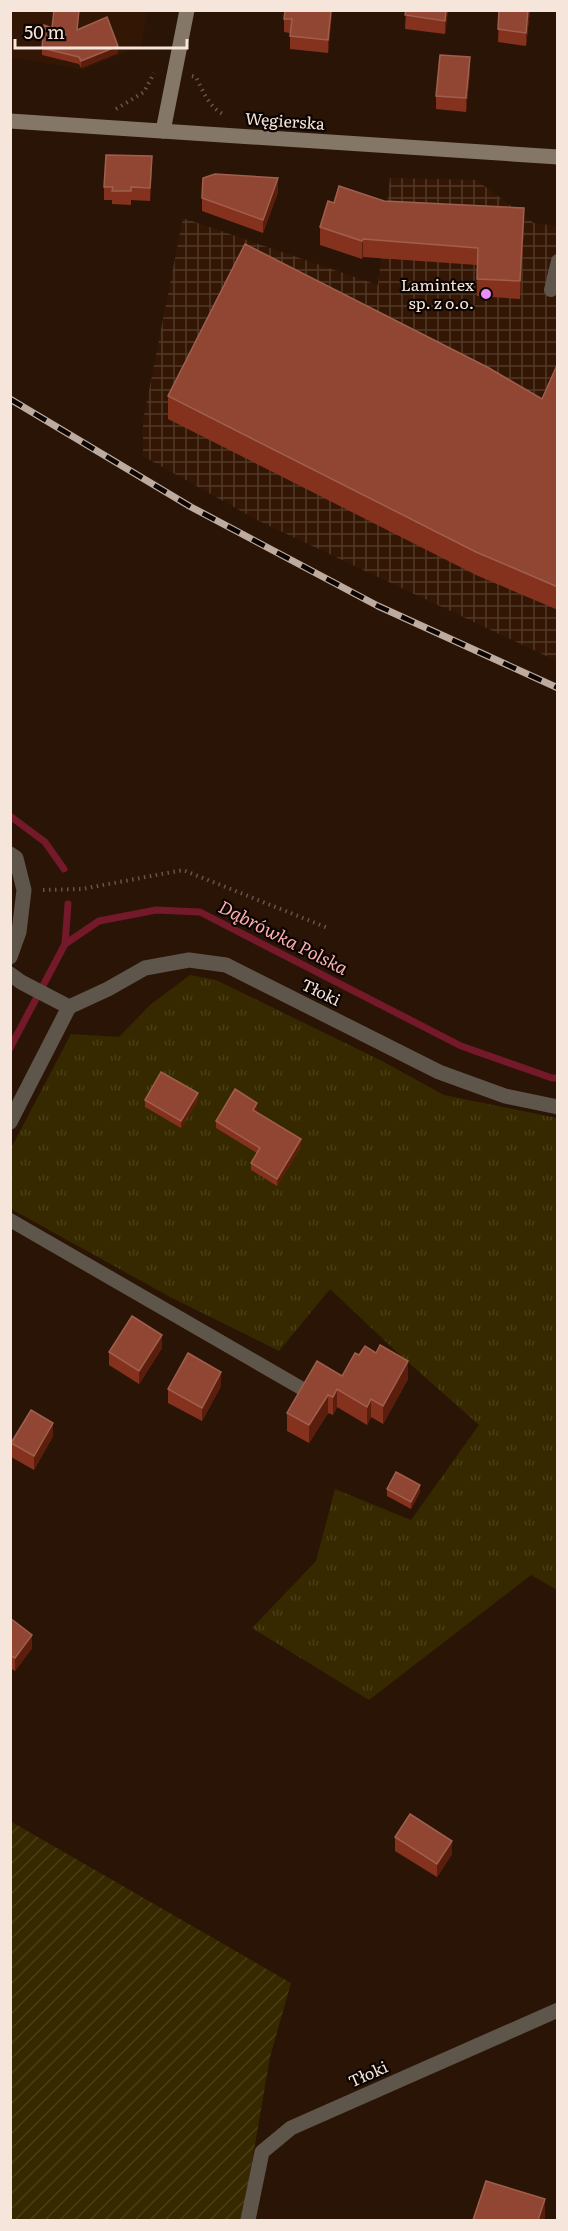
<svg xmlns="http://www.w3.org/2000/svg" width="568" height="2231" font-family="Literata,serif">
<defs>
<pattern id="industrial-grid" width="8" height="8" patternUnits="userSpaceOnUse" patternTransform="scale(1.5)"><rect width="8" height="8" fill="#331704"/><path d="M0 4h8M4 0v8" fill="none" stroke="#513928"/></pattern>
<pattern id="grass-tufts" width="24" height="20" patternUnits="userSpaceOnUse" patternTransform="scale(1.5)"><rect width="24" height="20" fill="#362900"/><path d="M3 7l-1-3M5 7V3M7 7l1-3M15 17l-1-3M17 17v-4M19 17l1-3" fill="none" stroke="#4a3e18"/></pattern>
<pattern id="garden-furrows" width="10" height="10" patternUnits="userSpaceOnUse" patternTransform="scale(1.5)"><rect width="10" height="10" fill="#362900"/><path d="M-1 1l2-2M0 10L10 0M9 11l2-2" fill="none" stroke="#4a3e18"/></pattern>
</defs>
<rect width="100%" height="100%" fill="#2a1406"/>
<path fill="#331704" d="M10 11H148L141 46 83 70 11 57Z"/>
<path fill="url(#industrial-grid)" d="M390 178 476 180 534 223 557 226V661L257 520 143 456V421L183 218 378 285Z"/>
<path fill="url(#grass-tufts)" d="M190 975 216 980 382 1061 444 1095 557 1118V1590L531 1575 369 1700 252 1628 316 1561 335 1489 411 1520 479 1425 400 1355 330 1289 279 1351 172 1298 11 1209 10 1150 71 1034 119 1037 150 1005Z"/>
<path fill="url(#garden-furrows)" d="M10 1821 291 1983 270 2057 242 2220H11Z"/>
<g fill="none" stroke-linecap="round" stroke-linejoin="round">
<g stroke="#741929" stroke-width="7">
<path d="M10 816 45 842 64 869"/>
<path d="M65 944 68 904"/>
<path d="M10 1048 65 944 99 921 156 910 200 912 461 1046 552 1078H558"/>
</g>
<g stroke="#695548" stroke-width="4" stroke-dasharray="1.5 4.5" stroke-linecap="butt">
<path d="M192 76 196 77C203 91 209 108 225 115"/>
<path d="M116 109 144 92 154 73"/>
<path d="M43 890 82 889 183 870 328 928"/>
</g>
<g stroke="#5e564b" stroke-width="14">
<path d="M551 290 558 261"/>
<path d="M10 1220 301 1388"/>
</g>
<g stroke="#5e564b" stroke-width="15">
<path d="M10 854 16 858 24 890 19 932 10 957"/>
<path d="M10 974 21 982 69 1007"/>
<path d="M69 1007 108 989 145 968 189 960 226 965 439 1072 505 1096 558 1107"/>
<path d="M10 1122 69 1007"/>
<path d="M248 2220 262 2152 291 2128 558 2010"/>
</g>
<g stroke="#857767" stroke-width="15">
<path d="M10 121 558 157"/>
<path d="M163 131 187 10"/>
</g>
<g stroke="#bdaba0" stroke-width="7">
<path id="rail" d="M10 399 191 507 378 606 558 688"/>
</g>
<use href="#rail" stroke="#0c0401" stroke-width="4.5" stroke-dasharray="14" stroke-linecap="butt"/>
</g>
<g fill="#84321e">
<path d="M332 10 328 53 290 49V33L284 32V19Z"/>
<path d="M406 10H448L445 34 405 29Z"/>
<path d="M499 10H530L526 46 498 42Z"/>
<path d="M52 28 78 29 118 53 81 68 79 64 42 55V48Z"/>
<path d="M470 71 466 112 436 109V96Z"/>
<path d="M152 169 150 201 131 200V205L112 204V200H104V187Z"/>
<path d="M278 192 263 233 202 211V198Z"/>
<path d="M384 201 524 226 520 299 477 296V265L363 257 362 259 320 245V227L334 203Z"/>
<path d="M558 363V610L476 575 168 419V396L542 399Z"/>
<path d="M145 1100H198L181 1128 145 1107Z"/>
<path d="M257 1110 256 1112 301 1146 277 1186 251 1170V1163L257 1153 216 1128V1121Z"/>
<path d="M162 1348 139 1384 109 1365V1352Z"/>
<path d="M359 1355 408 1379 383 1424 371 1417 367 1425 337 1407 333 1415 328 1413 309 1443 287 1431V1413L342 1376Z"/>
<path d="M221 1386 202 1421 168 1403V1389Z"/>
<path d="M53 1436 34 1470 11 1457V1443Z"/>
<path d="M387 1489 420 1492 411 1509 387 1496Z"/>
<path d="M10 1618 32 1648 15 1671 10 1668Z"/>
<path d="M395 1837 452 1854 437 1877 395 1851Z"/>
</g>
<g fill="#5b1e0c">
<path d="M331 10H332V16L328 53V40Z"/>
<path d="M446 10H448L445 34V21Z"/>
<path d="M528 10H530L526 46V33Z"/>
<path d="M118 46V53L81 68V61Z"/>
<path d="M470 57V71L466 112V98Z"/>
<path d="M152 156V169L150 201V188Z"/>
<path d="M278 178V192L263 233V220Z"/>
<path d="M524 208V226L520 299V281Z"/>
<path d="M363 239V257L362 259V241Z"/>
<path d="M198 1093V1100L181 1128V1121Z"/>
<path d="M257 1103V1110L253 1117V1110Z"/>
<path d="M301 1139V1146L277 1186V1179Z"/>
<path d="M162 1335V1348L139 1384V1371Z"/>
<path d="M408 1361V1379L383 1424V1406Z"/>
<path d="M221 1372V1386L202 1421V1408Z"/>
<path d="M337 1389V1407L333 1415V1397Z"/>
<path d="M328 1395V1413L309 1443V1425Z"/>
<path d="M371 1399V1417L367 1425V1407Z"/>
<path d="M53 1423V1436L34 1470V1456Z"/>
<path d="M420 1485V1492L411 1509V1502Z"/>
<path d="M32 1635V1648L15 1671V1658Z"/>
<path d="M452 1841V1854L437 1877V1864Z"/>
<path d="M545 2199V2218L544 2220H538Z"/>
</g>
<g fill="#914633" stroke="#a05f4d" stroke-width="1.5">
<path d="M54 10H79L77 30 107 17 118 46 81 61 79 57 42 48 44 25 52 28Z"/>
<path d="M285 10H331L328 40 290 36 292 19H284Z"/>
<path d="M406 10H446L445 21 405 15Z"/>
<path d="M499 10H528L526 33 498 29Z"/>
<path d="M440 55 470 57 466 98 436 96Z"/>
<path d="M106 155 152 156 150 188 131 187V191H112L113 187H104Z"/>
<path d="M215 174 278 178 263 220 202 198 203 178Z"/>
<path d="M339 186 384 201 524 208 520 281 477 279 478 248 363 239 362 241 320 227 328 201 334 203Z"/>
<path d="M245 244 489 368 542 399 558 363V587L476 552 168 396Z"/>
<path d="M161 1072 198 1093 181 1121 145 1100Z"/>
<path d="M235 1089 257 1103 253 1110 301 1139 277 1179 251 1163 260 1148 216 1121Z"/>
<path d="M132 1316 162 1335 139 1371 109 1352Z"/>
<path d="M380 1345 408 1361 383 1406 371 1399 367 1407 337 1389 333 1397 328 1395 309 1425 287 1413 317 1361 342 1376 355 1353 359 1355 365 1346 376 1353Z"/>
<path d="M188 1353 221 1372 202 1408 168 1389Z"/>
<path d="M31 1410 53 1423 34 1456 11 1443Z"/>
<path d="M396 1472 420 1485 411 1502 387 1489Z"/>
<path d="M10 1618 32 1635 15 1658 10 1655Z"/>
<path d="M410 1814 452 1841 437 1864 395 1837Z"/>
<path d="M486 2181 545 2199 538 2220H473Z"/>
</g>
<circle fill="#e98dfd" stroke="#0c0401" stroke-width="2" cx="486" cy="294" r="6"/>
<g text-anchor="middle" stroke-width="4.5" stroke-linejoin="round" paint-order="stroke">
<g font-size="16" fill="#f5e5db" stroke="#0c0401">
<text transform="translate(285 121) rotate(4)" y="6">Węgierska</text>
<text transform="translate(321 992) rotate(26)" y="6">Tłoki</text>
<text transform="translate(368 2074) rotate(-24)" y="6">Tłoki</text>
</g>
<g font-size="16" fill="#f5e5db" stroke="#0c0401" text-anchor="end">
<text x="474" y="291">Lamintex<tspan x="474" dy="18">sp. z o.o.</tspan></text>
</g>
<g font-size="18" font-style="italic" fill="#feafb3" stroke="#0c0401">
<text transform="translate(283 938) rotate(27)" y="6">Dąbrówka Polska</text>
</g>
</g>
<rect width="568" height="2231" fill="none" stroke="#f5e5db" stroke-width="24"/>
<path d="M15 39v9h172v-9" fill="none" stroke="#f5e5db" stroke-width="3"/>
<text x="24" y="39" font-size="18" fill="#f5e5db" stroke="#0c0401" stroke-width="4.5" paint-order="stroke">50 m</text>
</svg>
